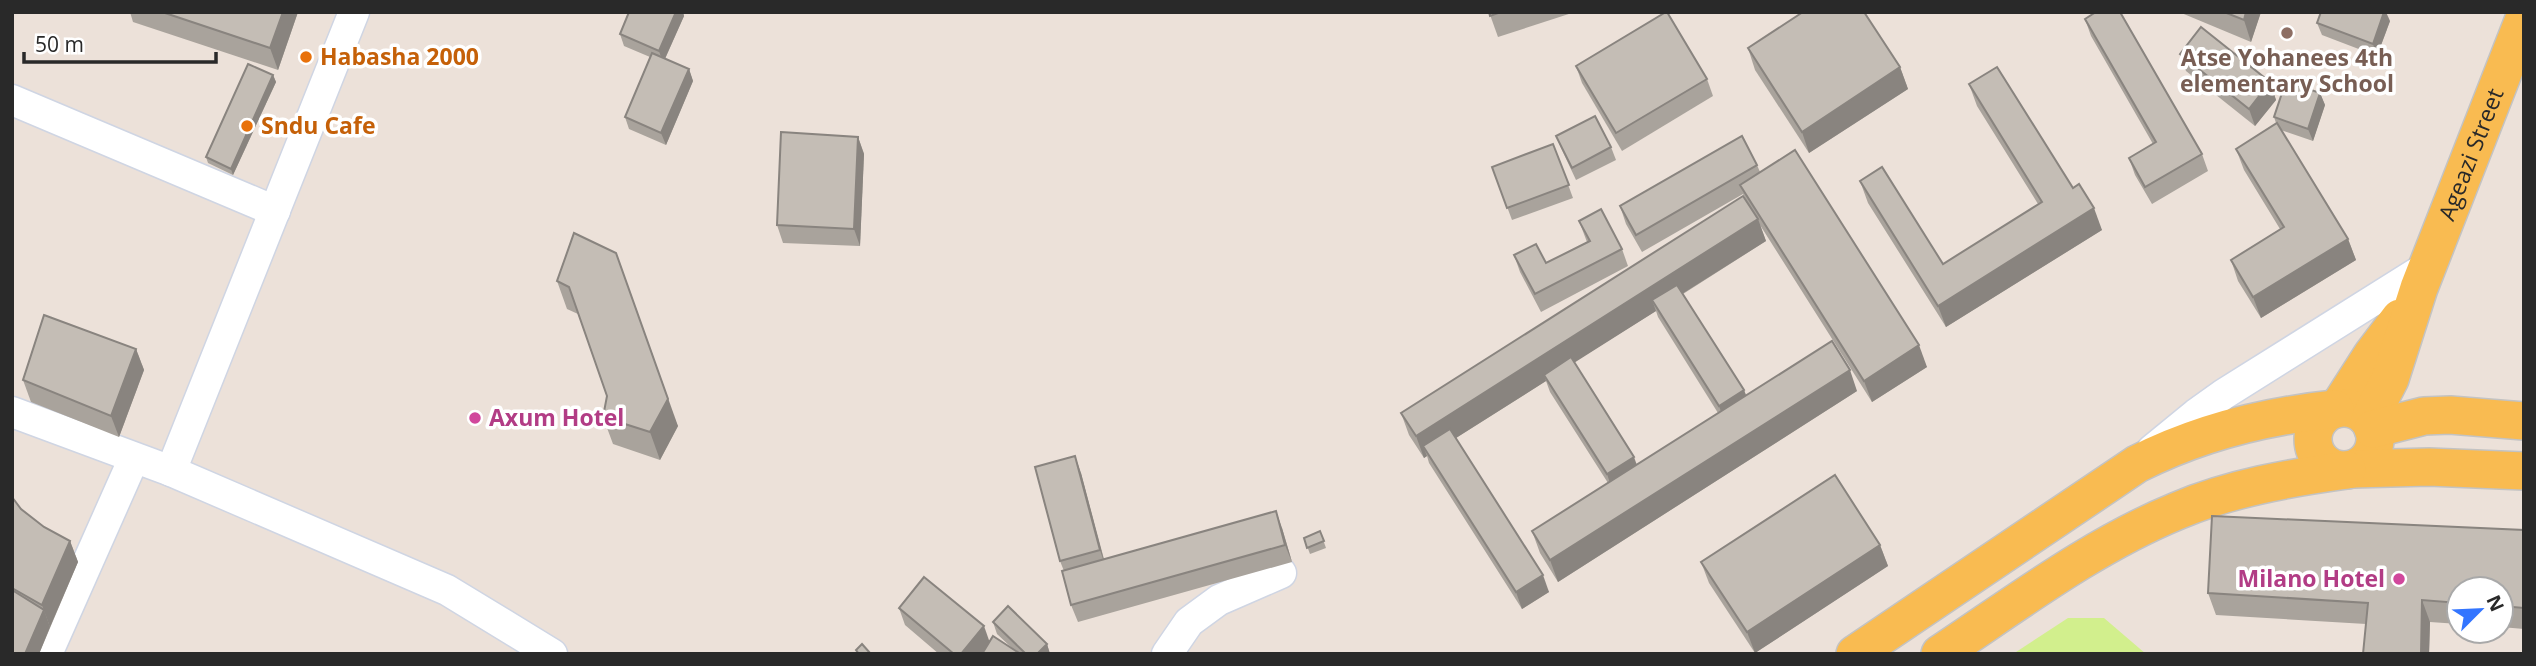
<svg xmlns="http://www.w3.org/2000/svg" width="2536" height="666" font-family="'Open Sans',sans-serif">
<rect width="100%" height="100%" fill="#ece1d9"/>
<path fill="#d2ef8d" d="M2068 618H2104L2146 654H2013Z"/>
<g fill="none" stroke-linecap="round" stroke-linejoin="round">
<g stroke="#cfd5e3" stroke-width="33">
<g id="minor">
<path d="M12 100 275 211"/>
<path d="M12 412 171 471 447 590 552 654"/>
<path d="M2152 450 2196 414 2224 394 2428 266"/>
<path d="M171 471 354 12"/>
<path d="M47 654 134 458"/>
<path d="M1167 654 1189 622 1219 600 1281 573"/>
</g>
</g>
<g stroke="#c3c3c3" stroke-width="40">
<g id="major">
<path d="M2338 408 2372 355 2400 318"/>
<circle cx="2344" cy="439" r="31"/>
<path id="s1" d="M2369 420 2390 379 2419 288 2524 19"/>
<path d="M2373 429 2424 416 2450 415 2524 421"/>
<path d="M2353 469 2429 467 2524 471"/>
<path d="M1855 654 2137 464C2200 432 2265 416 2335 409"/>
<path d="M1940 654C2017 603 2092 546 2177 511 2231 488 2289 478 2347 470"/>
</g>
</g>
<use href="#minor" stroke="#fff" stroke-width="30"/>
<use href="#major" stroke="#f9bb51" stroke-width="37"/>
</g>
<g fill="#a9a39c" fill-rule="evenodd">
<path d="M130 12H298L278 70 133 22Z"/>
<path d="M629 12H683L684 16 665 59 689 69 693 81 666 145 629 129 625 117 650 57 624 46 620 34Z"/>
<path d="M1489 12H1575L1498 37Z"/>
<path d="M2179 12H2261L2251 42Z"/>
<path d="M2085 19 2202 154 2208 171 2152 204 2135 175 2129 158 2153 144 2091 36Z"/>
<path d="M2390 21 2377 56 2322 35 2317 23Z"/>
<path d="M1748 48 1900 67 1908 89 1809 153 1755 70Z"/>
<path d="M2180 54 2270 82 2276 100 2255 126 2186 71Z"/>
<path d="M1576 66 1707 79 1713 96 1622 151 1582 83Z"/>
<path d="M273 75 276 82 233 175 208 163 206 157Z"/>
<path d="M1969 84 2073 188 2102 230 1946 327 1868 203 1860 181 1943 264 2038 204 1977 106Z"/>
<path d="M2320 93 2325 105 2313 141 2281 130 2348 239 2356 260 2261 318 2238 281 2231 260 2280 229 2244 170 2236 149 2276 123 2274 117Z"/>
<path d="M1556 136 1611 147 1616 160 1576 180 1561 148Z"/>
<path d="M858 137 864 154 860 246 783 243 777 225Z"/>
<path d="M1553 144 1573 198 1512 220 1492 167Z"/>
<path d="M1757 165 1760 172 1927 367 1872 402 1760 225 1766 241 1683 294 1744 390 1746 395 1857 391 1558 582 1540 553 1532 531 1608 483 1550 392 1546 381 1456 438 1549 592 1522 609 1429 463 1427 456 1424 458 1409 435 1401 413 1746 200 1743 194 1642 252 1626 224 1620 206ZM1656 311 1658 317 1718 413 1637 465 1574 362Z"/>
<path d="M1579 221 1622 249 1628 266 1541 312 1520 272 1514 255 1546 263 1587 242Z"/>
<path d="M574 233 678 426 660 460 613 444 603 417 607 396 578 314 567 309 557 281Z"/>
<path d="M136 349 144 370 119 437 31 402 23 380Z"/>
<path d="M1081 473 1104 559 1282 528 1292 562 1078 622 1071 605 1064 571 1060 561Z"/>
<path d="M12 497 21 509 44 527 70 541 78 562 39 654H12Z"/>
<path d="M2524 530V629L2501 627V589H2459V624L2430 622 2429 654H2363L2366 624 2216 615 2208 593Z"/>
<path d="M1320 531 1326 548 1310 554 1304 538Z"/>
<path d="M1880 545 1888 566 1755 653 1709 583 1701 562Z"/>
<path d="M899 608 1013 649 997 634 993 622 1047 644 1050 654H939L905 625Z"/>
</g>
<g fill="#89847f">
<path d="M283 12H298L278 70 270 48Z"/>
<path d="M676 12H683L684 16 663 63 659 51Z"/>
<path d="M2246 12H2261L2251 42 2244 20Z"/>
<path d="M2384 12H2386L2390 21 2377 56 2373 44Z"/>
<path d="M1900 67 1908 89 1809 153 1802 132Z"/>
<path d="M689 69 693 81 666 145 661 133Z"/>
<path d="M273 75 276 82 233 175 231 169Z"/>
<path d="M2270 82 2276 100 2255 126 2249 109Z"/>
<path d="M2320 93 2325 105 2313 141 2308 129Z"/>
<path d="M858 137 864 154 860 246 854 229Z"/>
<path d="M2094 208 2102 230 1946 327 1938 306Z"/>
<path d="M1758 219 1766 241 1658 309 1652 300 1656 311 1547 380 1544 375 1546 381 1429 455 1423 446 1427 456 1424 458 1416 436Z"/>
<path d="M2348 239 2356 260 2261 318 2253 297Z"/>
<path d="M616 253 678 426 660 460 650 432Z"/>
<path d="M1919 345 1927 367 1872 402 1864 381Z"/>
<path d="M136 349 144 370 119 437 111 416Z"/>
<path d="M1850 370 1857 391 1558 582 1550 560Z"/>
<path d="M1744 390 1750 407 1725 423 1719 406Z"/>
<path d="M1075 456 1081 473 1106 568 1100 550Z"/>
<path d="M1634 457 1640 474 1613 492 1607 474Z"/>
<path d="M1276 511 1282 528 1292 562 1285 545Z"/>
<path d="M70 541 78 562 50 627 42 605Z"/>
<path d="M1880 545 1888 566 1755 653 1747 632Z"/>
<path d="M1543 575 1549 592 1522 609 1516 592Z"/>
<path d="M2422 600 2430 622 2429 654H2421Z"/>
<path d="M44 610 50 627 39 654H25Z"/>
<path d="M984 626 990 643 981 654H961Z"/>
<path d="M1047 644 1050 654H1037Z"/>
</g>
<g fill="#c4bdb5" stroke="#89847f" stroke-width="2">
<path d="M162 12H283L270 48Z"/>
<path d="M629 12H676L659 51 620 34Z"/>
<path d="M1489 12H1501L1490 16Z"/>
<path d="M1666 12H1667L1707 79 1616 133 1576 66Z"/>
<path d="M1803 12H1864L1900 67 1802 132 1748 48Z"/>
<path d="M2096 12H2120L2202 154 2145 187 2129 158 2156 142 2085 19Z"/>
<path d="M2224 12H2246L2244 20Z"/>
<path d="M2321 12H2384L2373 44 2317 23Z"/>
<path d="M2201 27 2270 82 2249 109 2180 54Z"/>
<path d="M652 53 689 69 661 133 625 117Z"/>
<path d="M248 64 273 75 231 169 206 157Z"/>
<path d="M1997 67 2073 188 2079 184 2094 208 1938 306 1860 181 1882 167 1943 264 2042 202 1969 84Z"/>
<path d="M2286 81 2320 93 2308 129 2274 117Z"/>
<path d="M1595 116 1611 147 1572 168 1556 136Z"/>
<path d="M2277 123 2348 239 2253 297 2231 260 2284 227 2236 149Z"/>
<path d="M781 132 858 137 854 229 777 225Z"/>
<path d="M1742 136 1757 165 1636 235 1620 206Z"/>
<path d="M1553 144 1569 185 1507 208 1492 167Z"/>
<path d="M1795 150 1919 345 1864 381 1740 185Z"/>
<path d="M1743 196 1758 219 1416 436 1401 413Z"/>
<path d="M1601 209 1622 249 1535 294 1514 255 1536 244 1546 263 1590 241 1579 221Z"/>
<path d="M574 233 616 253 668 399 650 432 603 417 607 396 569 287 557 281Z"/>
<path d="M1677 285 1744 390 1719 406 1652 300Z"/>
<path d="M44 315 136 349 111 416 23 380Z"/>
<path d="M1832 341 1850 370 1550 560 1532 531Z"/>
<path d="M1571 357 1634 457 1607 474 1544 375Z"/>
<path d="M1450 429 1543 575 1516 592 1423 446Z"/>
<path d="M1075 456 1100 550 1060 561 1035 467Z"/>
<path d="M1835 475 1880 545 1747 632 1701 562Z"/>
<path d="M12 497 21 509 44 527 70 541 42 605 12 588Z"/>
<path d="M1276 511 1285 545 1071 605 1062 571Z"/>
<path d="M2212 516 2524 530V608L2501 606V589H2459V603L2422 600 2421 654H2363L2368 603 2208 593Z"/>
<path d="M1320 531 1324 541 1307 548 1304 538Z"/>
<path d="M924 577 984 626 961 654H954L899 608Z"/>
<path d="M12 590 44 610 25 654H12Z"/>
<path d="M1008 606 1047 644 1037 654H1026L993 622Z"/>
<path d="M993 636 1019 653 1018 654H982Z"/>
<path d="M862 644 870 653 869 654H859L856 650Z"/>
</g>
<circle fill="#8d6e63" stroke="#fff" stroke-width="2.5" cx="2287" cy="33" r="7"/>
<g fill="#e8710a" stroke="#fff" stroke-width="2.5">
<circle cx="306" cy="57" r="7"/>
<circle cx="247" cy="126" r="7"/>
</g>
<g fill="#d1479c" stroke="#fff" stroke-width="2.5">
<circle cx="475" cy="418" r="7"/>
<circle cx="2399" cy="579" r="7"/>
</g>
<g text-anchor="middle" stroke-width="7" stroke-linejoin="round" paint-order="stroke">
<g font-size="23" font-weight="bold" fill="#c56008" stroke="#fff" text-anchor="start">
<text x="320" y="65">Habasha 2000</text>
<text x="261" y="134">Sndu Cafe</text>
</g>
<g font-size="23" font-weight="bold" fill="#785e54" stroke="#fff">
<text x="2287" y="66">Atse Yohanees 4th<tspan x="2287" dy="26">elementary School</tspan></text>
</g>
<g font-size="23" fill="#292929" stroke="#fff">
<text dy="8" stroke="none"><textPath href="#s1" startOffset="285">Ageazi Street</textPath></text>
</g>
<g font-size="23" font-weight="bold" fill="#b23c85" stroke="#fff" text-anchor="start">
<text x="489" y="426">Axum Hotel</text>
<text x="2385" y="587" text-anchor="end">Milano Hotel</text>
</g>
</g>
<rect width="2536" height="666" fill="none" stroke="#292929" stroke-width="28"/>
<g transform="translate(2480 610) rotate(66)"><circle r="33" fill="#ffffff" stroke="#a9a9a9" stroke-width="2"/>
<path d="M0-5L12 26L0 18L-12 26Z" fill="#3375ff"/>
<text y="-10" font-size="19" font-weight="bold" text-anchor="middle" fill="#292929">N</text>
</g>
<path d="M24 52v10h192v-10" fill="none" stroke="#292929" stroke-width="3.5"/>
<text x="35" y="52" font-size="21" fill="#292929" stroke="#ffffff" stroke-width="5" paint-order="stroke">50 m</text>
</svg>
